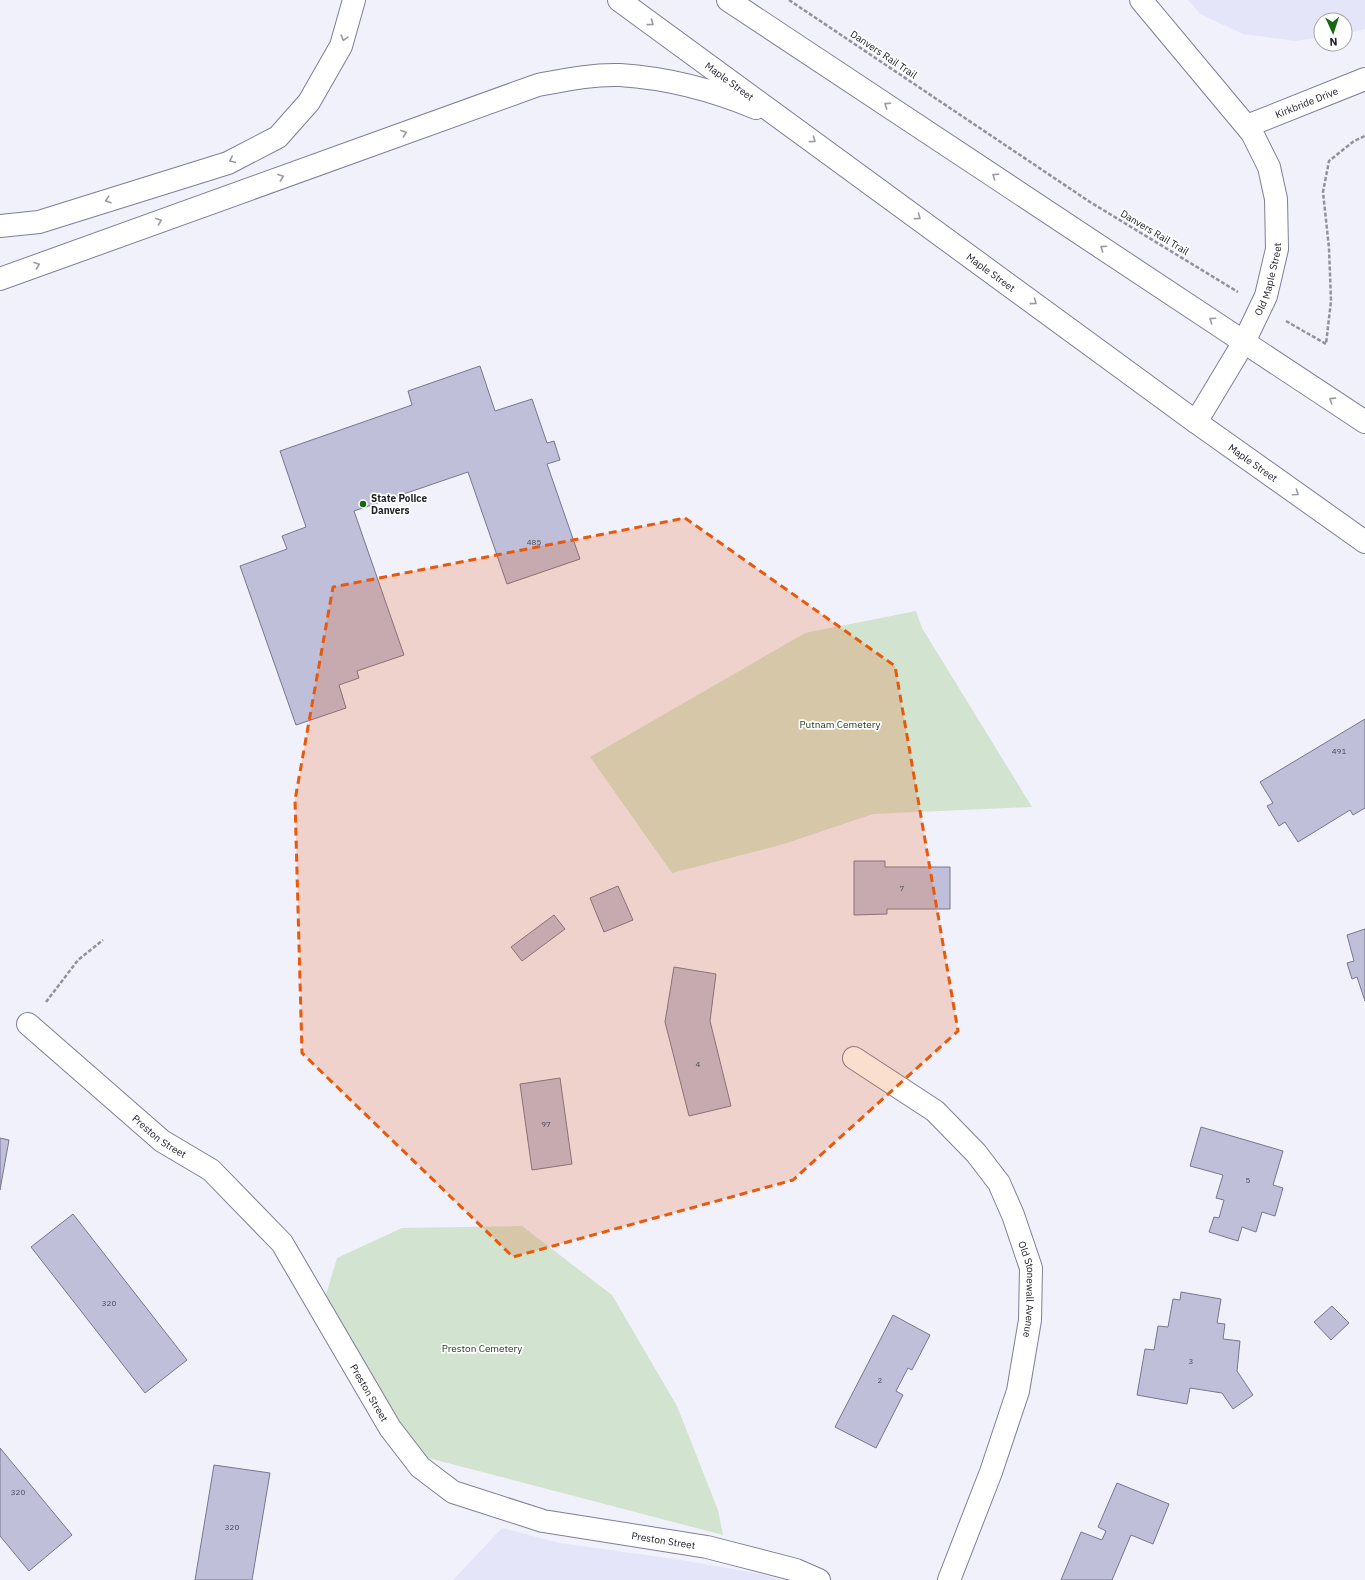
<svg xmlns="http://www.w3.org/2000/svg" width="1365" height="1580" font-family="'IBM Plex Sans',sans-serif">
<rect width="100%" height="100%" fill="#f1f1fc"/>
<g fill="#e5e5fa">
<path d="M1188 0H1365V29L1345 34V20H1321V37L1296 41 1243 34 1200 14Z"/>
<path d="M502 1528 560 1543 682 1560 761 1574 782 1580H453Z"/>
</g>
<g fill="#d2e3d0">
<path d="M916 611 922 628 1032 807 873 814 784 844 672 873 590 757 805 633Z"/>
<path d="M522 1226 612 1295 677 1406 718 1510 723 1535 390 1448 326 1295 337 1258 402 1228Z"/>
</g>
<g fill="#c0bfda" stroke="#77768e">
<path d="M480 366 495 411 532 399 547 443 554 441 560 460 547 464 580 559 507 584 468 472 354 511 404 655 357 671 359 678 339 685 346 708 296 725 240 566 287 549 282 536 306 527 280 451 412 405 408 391Z"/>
<path d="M1365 719V808L1353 815 1350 810 1298 842 1285 822 1279 826 1267 806 1273 803 1260 782Z"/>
<path d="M854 861H885V867H950V909H887V914L854 915Z"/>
<path d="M618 886 633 920 604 932 590 898Z"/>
<path d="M554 915 565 929 522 961 511 947Z"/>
<path d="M1365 929V1001L1357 977 1352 979 1347 963 1354 961 1347 935Z"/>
<path d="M674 967 716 974 710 1021 731 1106 689 1116 665 1022Z"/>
<path d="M560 1078 572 1164 532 1170 520 1084Z"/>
<path d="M1201 1127 1283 1151 1273 1185 1283 1188 1275 1216 1262 1212 1256 1232 1242 1227 1238 1241 1209 1232 1214 1217 1219 1218 1224 1200 1216 1198 1223 1175 1190 1166Z"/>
<path d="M0 1138 9 1140 0 1190Z"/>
<path d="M73 1214 187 1360 145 1393 31 1247Z"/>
<path d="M1181 1292 1221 1299 1217 1323 1225 1324 1223 1339 1240 1341 1237 1371 1253 1395 1233 1409 1222 1393 1190 1388 1187 1404 1137 1395 1145 1349 1154 1350 1158 1326 1168 1327 1173 1299 1180 1300Z"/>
<path d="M1332 1306 1349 1323 1331 1340 1314 1322Z"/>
<path d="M893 1315 930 1335 912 1370 908 1368 896 1391 903 1395 876 1448 835 1427Z"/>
<path d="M0 1448 72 1535 29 1571 0 1536Z"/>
<path d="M214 1465 270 1473 252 1580H195Z"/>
<path d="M1117 1483 1169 1504 1153 1544 1131 1535 1112 1580H1061L1081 1532 1102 1540 1106 1531 1098 1527Z"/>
</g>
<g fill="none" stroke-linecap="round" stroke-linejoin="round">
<g stroke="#7f7e97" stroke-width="24">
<g id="minor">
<path id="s1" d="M1247 126 1365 79"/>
<path id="s2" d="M28 1024 162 1141 211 1170 282 1243 390 1428 420 1467 453 1492 543 1521 707 1547 796 1570 819 1580"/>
<path id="s3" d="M854 1058 935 1111 976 1153 999 1183 1013 1215 1031 1268 1030 1320 1018 1391 991 1472 949 1580"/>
</g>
</g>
<g stroke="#7f7e97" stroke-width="24">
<g id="secondary">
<path d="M1244 342 1365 422"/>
<path id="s4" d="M1196 422 1365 542"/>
</g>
</g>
<g stroke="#7f7e97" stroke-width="24">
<g id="primary">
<path id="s5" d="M619 0 1196 422 1244 342 1266 296 1277 249 1276 199 1269 167 1252 133 1141 0"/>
<path d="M728 0 1244 342"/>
<path d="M0 226 39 222 228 163 278 137 309 102 341 46 354 0"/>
<path d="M0 279 538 85C565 80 592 74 620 75 666 78 713 90 756 108"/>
</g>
</g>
<g stroke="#92929c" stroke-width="2.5" stroke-dasharray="4 2" stroke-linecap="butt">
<path d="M789 0 1090 202 1238 292"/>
<path d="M1286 321 1326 344 1331 301 1329 248 1323 192 1329 161 1354 141 1365 136"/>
<path d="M46 1002 78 960 103 940"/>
</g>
<use href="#minor" stroke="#fff" stroke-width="22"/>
<use href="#secondary" stroke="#fff" stroke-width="22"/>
<use href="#primary" stroke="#fff" stroke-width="22"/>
</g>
<defs><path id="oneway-chevron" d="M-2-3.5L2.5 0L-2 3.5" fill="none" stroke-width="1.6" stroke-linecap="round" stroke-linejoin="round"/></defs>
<g stroke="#9b9b9f">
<use href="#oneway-chevron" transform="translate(651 23) rotate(36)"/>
<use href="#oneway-chevron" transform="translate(344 38) rotate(106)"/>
<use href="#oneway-chevron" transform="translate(887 105) rotate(-146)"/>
<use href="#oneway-chevron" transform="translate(404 133) rotate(-20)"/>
<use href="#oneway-chevron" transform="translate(813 140) rotate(36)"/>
<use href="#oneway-chevron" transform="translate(232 160) rotate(155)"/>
<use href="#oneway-chevron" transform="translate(995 176) rotate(-146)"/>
<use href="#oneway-chevron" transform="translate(281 177) rotate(-20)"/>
<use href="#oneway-chevron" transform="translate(108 200) rotate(162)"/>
<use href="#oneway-chevron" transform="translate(918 217) rotate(36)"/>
<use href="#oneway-chevron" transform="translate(159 221) rotate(-20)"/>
<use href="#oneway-chevron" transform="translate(1103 248) rotate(-146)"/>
<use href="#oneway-chevron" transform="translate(37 265) rotate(-20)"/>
<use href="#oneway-chevron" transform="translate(1034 302) rotate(36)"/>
<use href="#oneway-chevron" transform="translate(1212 320) rotate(-146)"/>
<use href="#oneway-chevron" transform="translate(1332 400) rotate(-147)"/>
<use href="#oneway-chevron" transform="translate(1296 493) rotate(35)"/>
</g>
<path fill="#e8590c" fill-opacity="0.2" stroke="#e8590c" stroke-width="3" stroke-dasharray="8 5" stroke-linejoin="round" d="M685 518 895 666 958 1031 793 1180 513 1257 302 1053 295 800 333 587Z"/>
<circle fill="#14690f" stroke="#fff" stroke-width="1.5" cx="363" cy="504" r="4"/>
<g text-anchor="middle" stroke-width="3.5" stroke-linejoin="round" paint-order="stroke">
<g font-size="8" fill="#494856">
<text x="534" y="545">485</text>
<text x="1339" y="754">491</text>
<text x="902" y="891">7</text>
<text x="698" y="1067">4</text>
<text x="546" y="1127">97</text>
<text x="1248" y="1183">5</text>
<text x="109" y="1306">320</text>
<text x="1191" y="1364">3</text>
<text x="880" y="1383">2</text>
<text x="18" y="1495">320</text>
<text x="232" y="1530">320</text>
</g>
<g font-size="10" fill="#21212a" stroke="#fff">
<text transform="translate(884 54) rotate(34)" y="4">Danvers Rail Trail</text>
<text dy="4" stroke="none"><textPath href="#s5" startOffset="137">Maple Street</textPath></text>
<text dy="4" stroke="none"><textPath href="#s1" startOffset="64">Kirkbride Drive</textPath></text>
<text transform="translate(1155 232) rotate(31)" y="4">Danvers Rail Trail</text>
<text dy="4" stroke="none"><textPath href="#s5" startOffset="461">Maple Street</textPath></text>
<text dy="4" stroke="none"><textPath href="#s5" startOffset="876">Old Maple Street</textPath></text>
<text dy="4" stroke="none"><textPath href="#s4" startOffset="70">Maple Street</textPath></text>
<text dy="4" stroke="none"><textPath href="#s2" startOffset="173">Preston Street</textPath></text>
<text dy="4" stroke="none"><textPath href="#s3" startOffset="305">Old Stonewall Avenue</textPath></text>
<text dy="4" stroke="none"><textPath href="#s2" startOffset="510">Preston Street</textPath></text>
<text dy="4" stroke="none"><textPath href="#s2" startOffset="858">Preston Street</textPath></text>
</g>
<g font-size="10" font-weight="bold" fill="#21212a" stroke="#fff" text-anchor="start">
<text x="371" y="502">State Police<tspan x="371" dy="12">Danvers</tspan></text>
</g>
<g font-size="10" fill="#143411" stroke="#fff">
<text x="840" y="728">Putnam Cemetery</text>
<text x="482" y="1352">Preston Cemetery</text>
</g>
</g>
<g transform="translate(1333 32) rotate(177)"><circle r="19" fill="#ffffff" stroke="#a6a6aa"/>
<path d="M0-3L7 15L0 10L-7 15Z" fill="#14690f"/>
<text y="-6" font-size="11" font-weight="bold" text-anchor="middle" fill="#21212a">N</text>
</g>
</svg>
